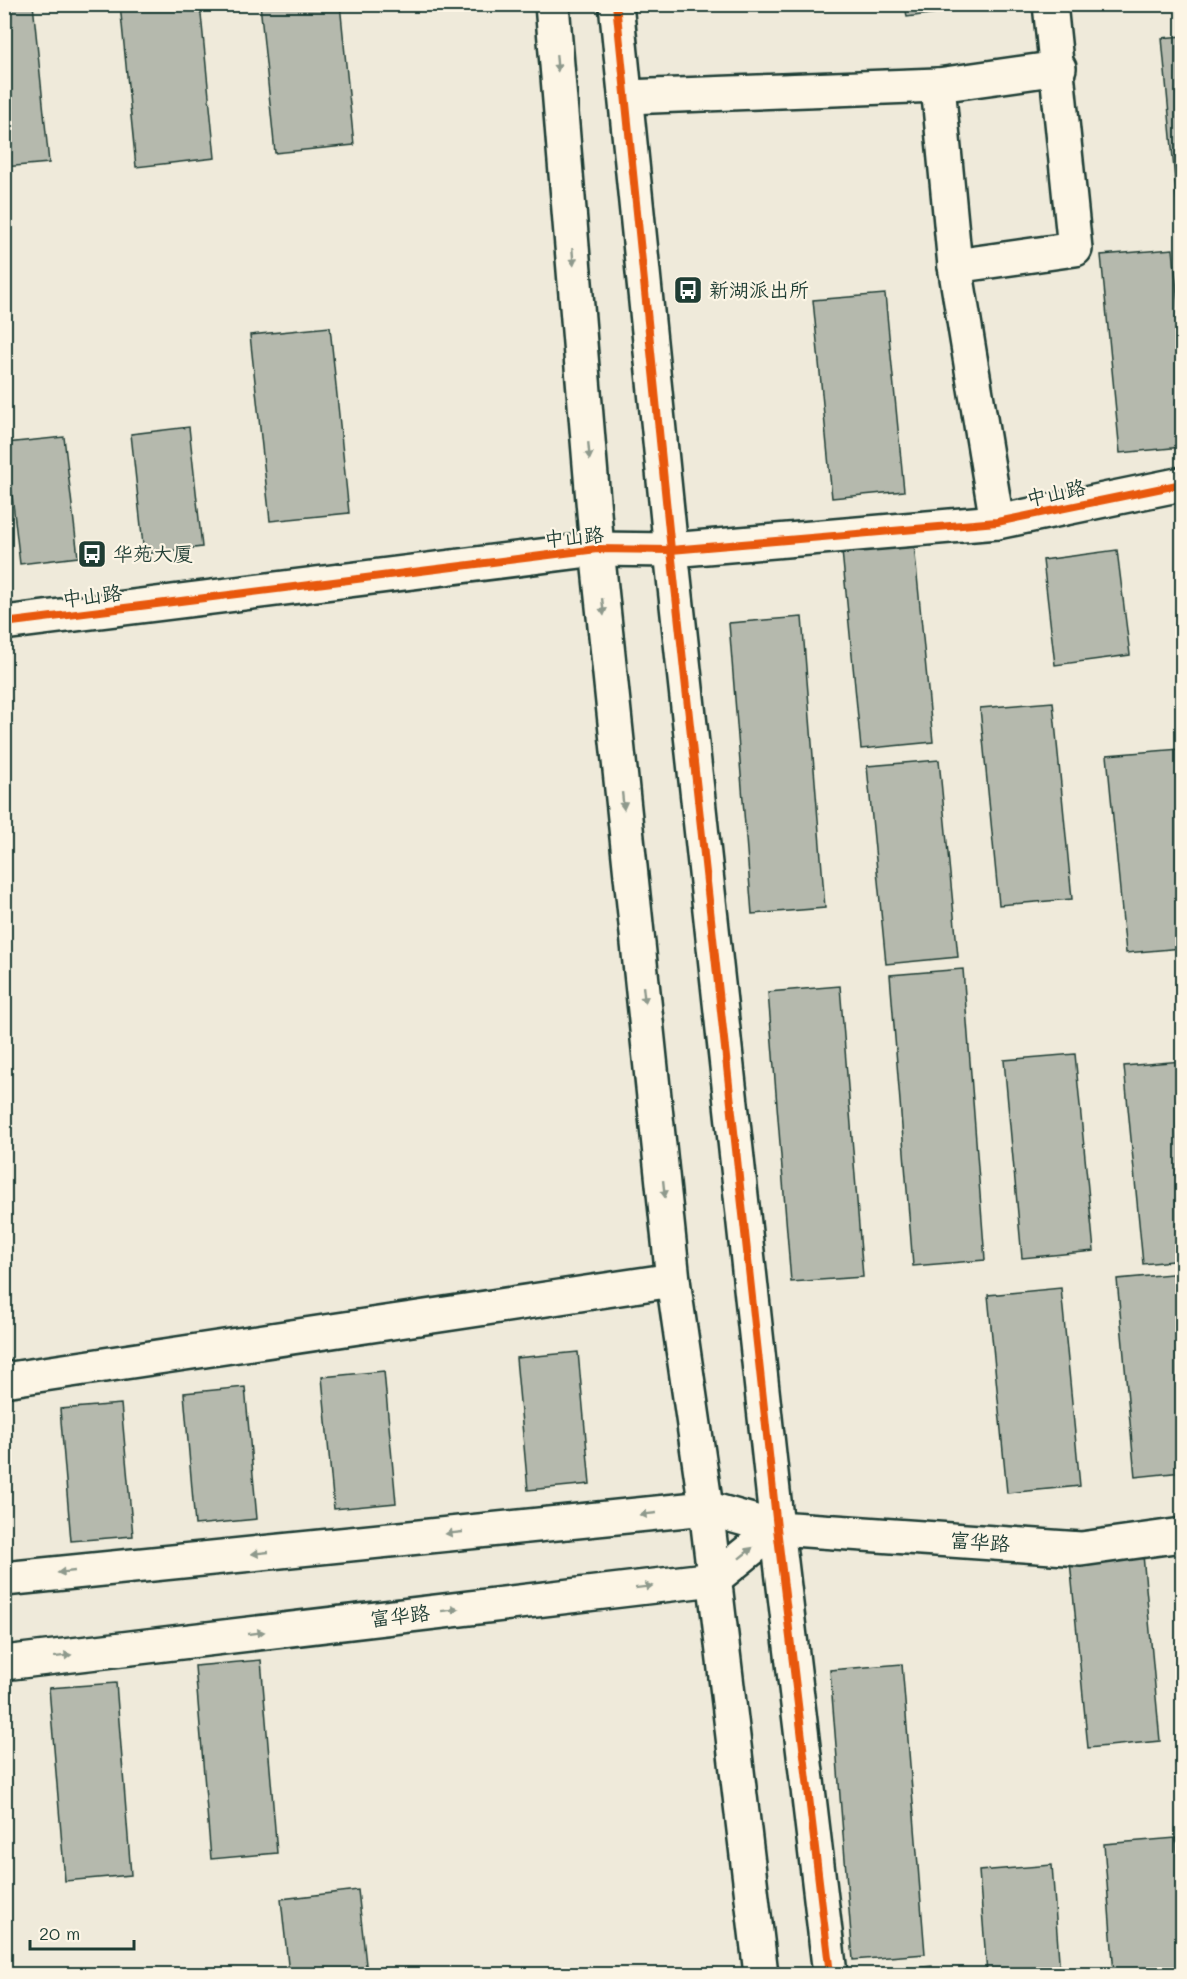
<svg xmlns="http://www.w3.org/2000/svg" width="1187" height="1979" font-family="Mali,'LXGW WenKai TC',sans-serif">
<rect width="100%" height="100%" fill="#efeada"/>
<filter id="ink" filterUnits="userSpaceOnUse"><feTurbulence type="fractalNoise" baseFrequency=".0167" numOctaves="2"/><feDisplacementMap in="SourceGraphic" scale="12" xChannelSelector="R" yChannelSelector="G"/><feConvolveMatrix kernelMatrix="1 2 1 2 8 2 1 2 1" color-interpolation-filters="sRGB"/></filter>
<g filter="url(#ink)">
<g fill="#b5b9ad" stroke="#1f3d34" stroke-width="1.5">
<path d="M4 4H33L49 163 4 167Z"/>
<path d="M120 4H200L215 158 136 167Z"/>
<path d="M260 4H340L354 145 275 153Z"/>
<path d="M905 4H982L983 7 907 17Z"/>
<path d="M1182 36V236H1180L1162 38Z"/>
<path d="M1173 249 1182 346V447L1120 453 1101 255Z"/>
<path d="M885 294 904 491 832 498 813 300Z"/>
<path d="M330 327 349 513 270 521 250 335Z"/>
<path d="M189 427 202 547 144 554 131 434Z"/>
<path d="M64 437 78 557 20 564 6 443Z"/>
<path d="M914 544 933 742 861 749 842 551Z"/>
<path d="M1117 550 1130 655 1055 665 1043 560Z"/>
<path d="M802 617 825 908 752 914 729 623Z"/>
<path d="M1053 702 1072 899 999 905 980 708Z"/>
<path d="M1180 749 1182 778V948L1126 953 1107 755Z"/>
<path d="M939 760 958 957 886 964 867 766Z"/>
<path d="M963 969 985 1260 913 1266 890 975Z"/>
<path d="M840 986 863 1277 791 1282 768 992Z"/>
<path d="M1075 1054 1094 1251 1022 1258 1004 1060Z"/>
<path d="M1182 1061V1260L1143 1264 1124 1066Z"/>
<path d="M1182 1273V1472L1135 1477 1117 1279Z"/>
<path d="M1061 1288 1080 1486 1007 1493 988 1295Z"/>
<path d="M578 1352 590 1484 528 1490 516 1358Z"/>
<path d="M384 1371 396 1503 334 1509 322 1377Z"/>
<path d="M245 1387 257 1519 195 1525 184 1393Z"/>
<path d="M121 1404 133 1536 71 1541 60 1409Z"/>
<path d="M1142 1544 1160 1741 1088 1748 1069 1551Z"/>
<path d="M261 1660 277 1853 211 1859 195 1666Z"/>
<path d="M902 1664 925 1954 853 1960 830 1670Z"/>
<path d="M116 1683 131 1875 65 1881 49 1688Z"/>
<path d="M1176 1838 1182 1922V1974H1114L1104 1844Z"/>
<path d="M1052 1865 1060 1974H987L979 1871Z"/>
<path d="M358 1890 367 1974H289L281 1899Z"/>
<path d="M932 1966 933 1974H860V1973Z"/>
</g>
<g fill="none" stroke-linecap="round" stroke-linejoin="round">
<g stroke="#1f3d34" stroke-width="38">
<g id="minor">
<path d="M552 4 597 549 673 1280 706 1508 761 1974"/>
<path d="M616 4 671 550 777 1528 830 1974"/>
<path d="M938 85 955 266 997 522"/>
<path d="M626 97 938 85 1059 68"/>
<path d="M955 266 1075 249 1050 4"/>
<path d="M4 623 597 549 671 550 997 522 1182 484"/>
<path d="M4 1380 673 1280"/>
<path d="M4 1579 706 1508 777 1528 1081 1549 1182 1535"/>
<path d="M4 1663 714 1579 777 1528"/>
</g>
</g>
<use href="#minor" stroke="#fcf5e5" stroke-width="33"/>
<g stroke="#fcf5e5" stroke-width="11">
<g id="cycleway">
<path d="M616 4 671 550 777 1528 830 1974"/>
<path d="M4 623 597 549 671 550 997 522 1182 484"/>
</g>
</g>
<use href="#cycleway" stroke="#e8590c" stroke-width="8"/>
</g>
<defs><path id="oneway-solid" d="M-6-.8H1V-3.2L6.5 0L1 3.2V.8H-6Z" transform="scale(1.5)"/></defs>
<g fill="#8e998c">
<use href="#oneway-solid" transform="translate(557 63) rotate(85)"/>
<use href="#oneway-solid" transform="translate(573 257) rotate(85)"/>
<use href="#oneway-solid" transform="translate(589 451) rotate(85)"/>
<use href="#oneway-solid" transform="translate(603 607) rotate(84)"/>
<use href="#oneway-solid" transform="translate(623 801) rotate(84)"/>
<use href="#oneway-solid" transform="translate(644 995) rotate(84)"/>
<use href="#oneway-solid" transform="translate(664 1189) rotate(84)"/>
<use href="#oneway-solid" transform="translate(648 1514) rotate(174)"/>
<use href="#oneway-solid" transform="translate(454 1533) rotate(174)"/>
<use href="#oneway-solid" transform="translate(260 1553) rotate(174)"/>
<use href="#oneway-solid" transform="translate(746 1553) rotate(-39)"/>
<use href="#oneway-solid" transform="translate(66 1572) rotate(174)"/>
<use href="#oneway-solid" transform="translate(644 1587) rotate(-7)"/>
<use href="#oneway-solid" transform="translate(450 1610) rotate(-7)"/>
<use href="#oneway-solid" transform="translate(256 1633) rotate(-7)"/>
<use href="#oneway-solid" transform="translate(63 1656) rotate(-7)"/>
</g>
</g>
<defs>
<g id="bus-square" transform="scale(1.5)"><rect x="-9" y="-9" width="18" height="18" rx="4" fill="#1f3d34" stroke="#fcf5e5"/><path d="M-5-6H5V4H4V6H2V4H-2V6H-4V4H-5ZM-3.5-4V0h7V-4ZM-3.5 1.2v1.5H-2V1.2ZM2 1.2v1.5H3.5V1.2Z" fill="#fff"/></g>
</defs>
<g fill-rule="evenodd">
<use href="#bus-square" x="688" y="290"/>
<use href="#bus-square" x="92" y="554"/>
</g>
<g text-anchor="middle" stroke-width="4.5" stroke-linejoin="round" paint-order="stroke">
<g font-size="20" fill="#1f3d34" stroke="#fcf5e5" text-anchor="start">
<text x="709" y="297">新湖派出所</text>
<text x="113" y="561">华苑大厦</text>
</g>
<g font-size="20" fill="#1f3d34" stroke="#fcf5e5">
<text transform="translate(1056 493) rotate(-12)" y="7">中山路</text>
<text transform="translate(574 537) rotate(-5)" y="7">中山路</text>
<text transform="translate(92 596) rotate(-7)" y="7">中山路</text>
<text transform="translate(980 1542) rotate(4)" y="7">富华路</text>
<text transform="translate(400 1616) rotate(-7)" y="7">富华路</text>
</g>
</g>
<rect width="1187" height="1979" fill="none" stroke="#fcf5e5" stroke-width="24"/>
<rect x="12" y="12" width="1163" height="1955" fill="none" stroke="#1f3d34" stroke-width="2" filter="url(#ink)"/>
<path d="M30 1940v9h104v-9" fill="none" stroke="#1f3d34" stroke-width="3"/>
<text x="39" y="1940" font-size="18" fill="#1f3d34" stroke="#fcf5e5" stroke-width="4.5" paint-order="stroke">20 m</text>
</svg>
